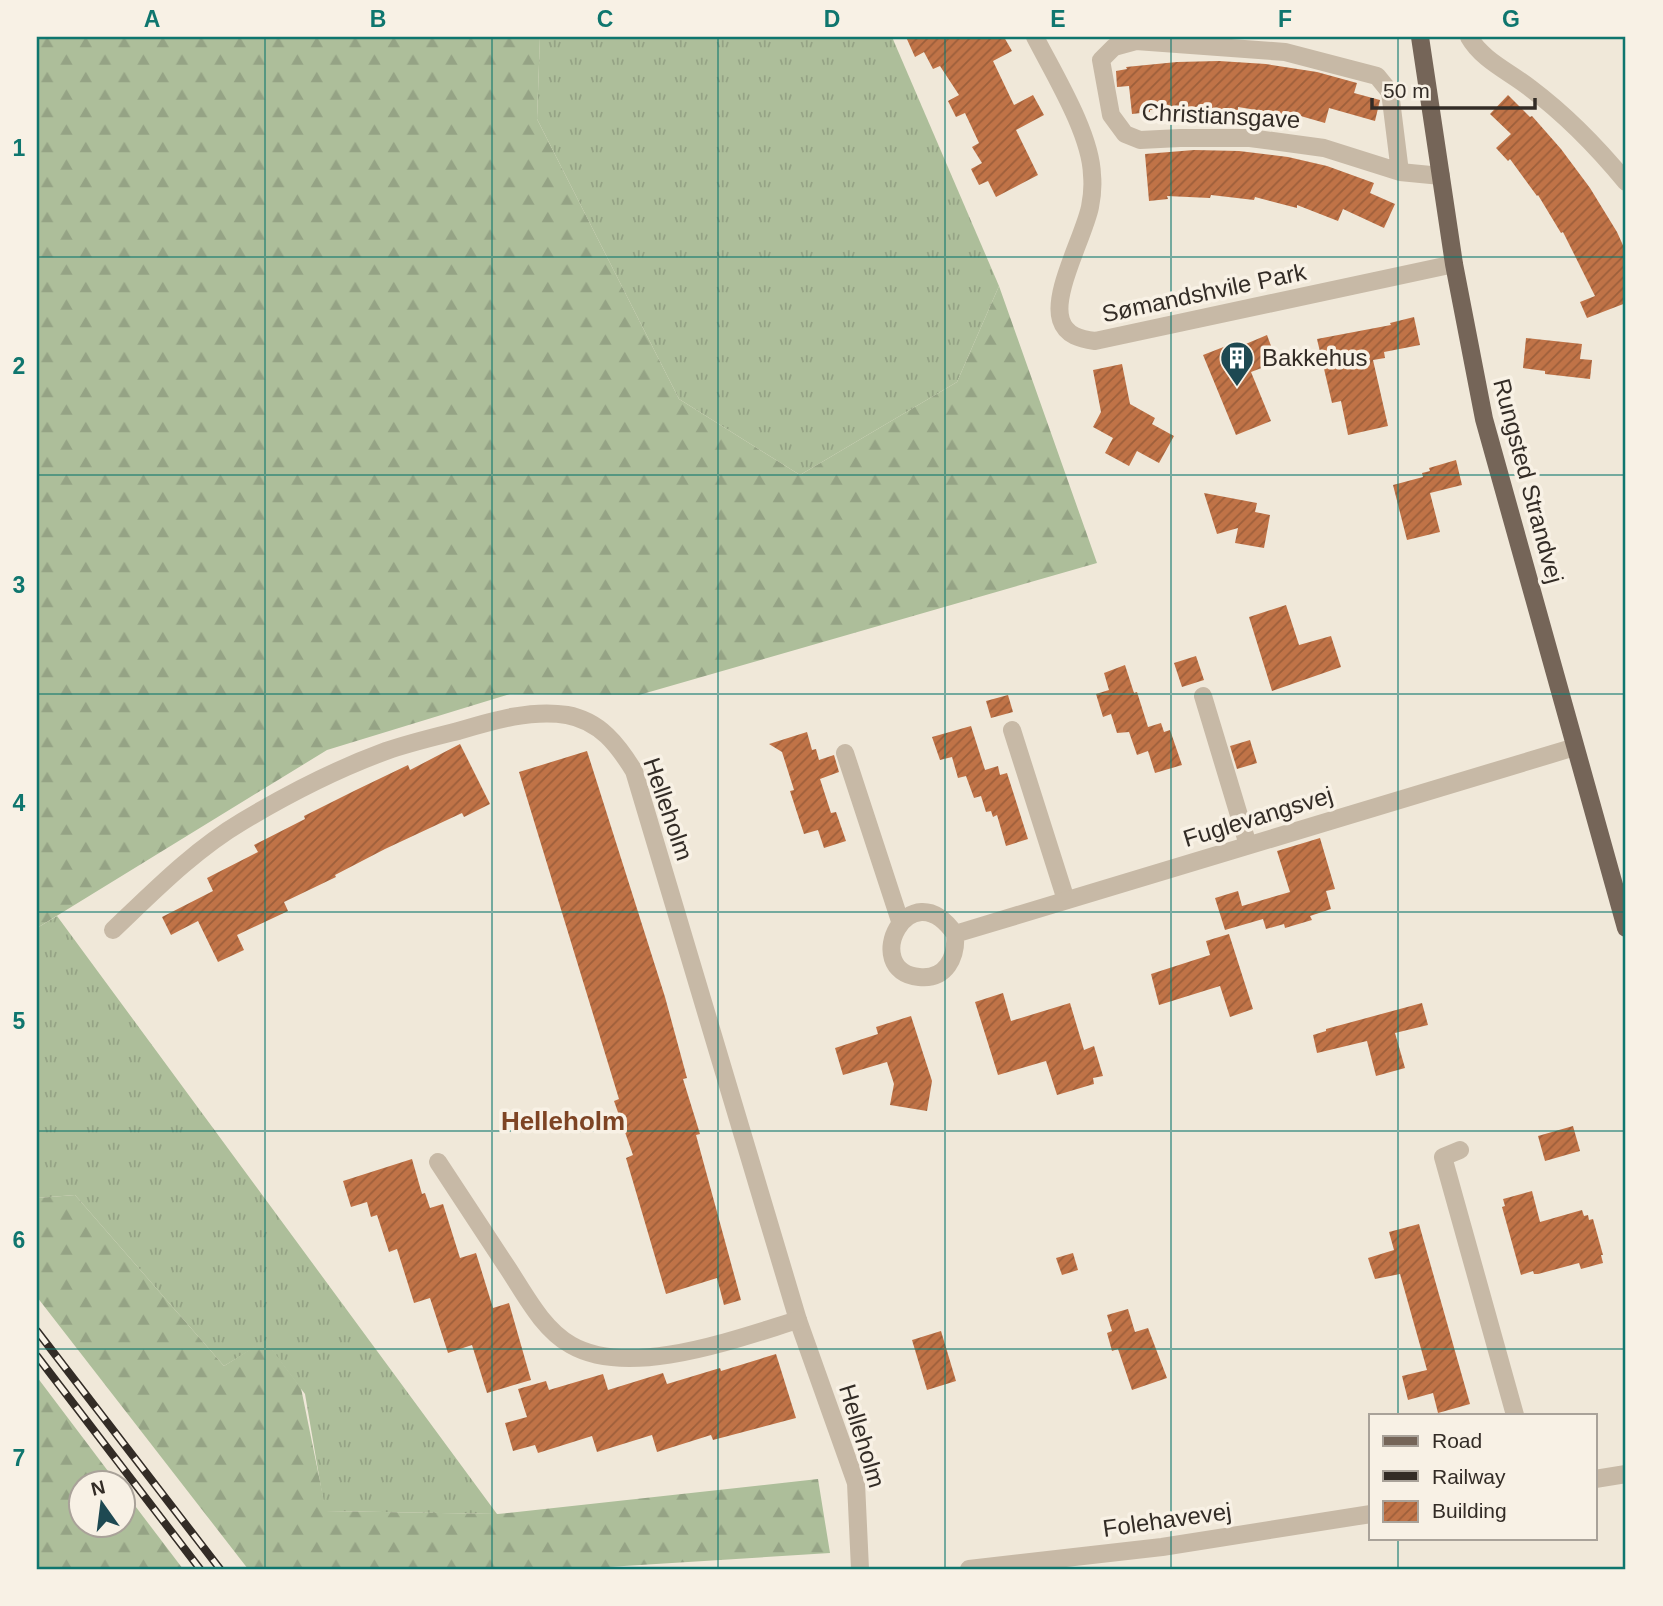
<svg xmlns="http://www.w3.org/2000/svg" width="1663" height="1606" font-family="Arial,sans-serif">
<defs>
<pattern id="grass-tufts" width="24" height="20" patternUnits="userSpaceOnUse" patternTransform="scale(1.75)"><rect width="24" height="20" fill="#adbe9a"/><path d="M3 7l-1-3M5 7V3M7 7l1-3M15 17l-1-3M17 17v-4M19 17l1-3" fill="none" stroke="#95a385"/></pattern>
<pattern id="forest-firs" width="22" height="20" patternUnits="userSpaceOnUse" patternTransform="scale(1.75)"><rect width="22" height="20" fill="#adbe9a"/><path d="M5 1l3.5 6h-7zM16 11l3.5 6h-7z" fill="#95a385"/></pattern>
<pattern id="building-hatch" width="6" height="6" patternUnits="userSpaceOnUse" patternTransform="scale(1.75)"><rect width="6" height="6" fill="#c07347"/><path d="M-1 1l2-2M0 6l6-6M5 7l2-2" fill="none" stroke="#9d5f3b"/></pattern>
</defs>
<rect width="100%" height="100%" fill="#f0e8d9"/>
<g fill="url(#grass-tufts)">
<path d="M540 37H892L999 286 957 382 800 475 679 399 537 119Z"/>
<path d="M57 916 497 1514 325 1511 305 1394 265 1341 224 1366 75 1195 37 1198V928Z"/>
</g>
<g fill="url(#forest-firs)">
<path d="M37 37H540L537 119 679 399 800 475 957 382 999 286 1097 563 639 695 510 694 327 750 37 928Z"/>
<path d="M75 1195 224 1366 265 1340 301 1388 326 1511 498 1514 818 1479 830 1553 576 1569H248L37 1297V1198Z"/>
<path d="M37 1377 117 1483 80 1484V1526H122L123 1490 183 1569H37Z"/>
</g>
<g fill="url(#building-hatch)">
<path d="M906 37H1004L1012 51 993 61 1014 105 1033 95 1044 115 1016 130 1038 175 996 197 988 181 979 185 971 169 982 163 972 147 979 143 965 113 956 117 948 101 959 95 940 66 933 69 924 52 915 57Z"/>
<path d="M1219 61 1266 64 1317 72 1357 83 1354 93 1380 100 1375 121 1329 108 1325 123 1283 111 1282 114 1238 107V110L1193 107V108L1150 110V112L1132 114 1129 86 1117 87 1116 71 1127 69 1126 67 1177 62Z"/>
<path d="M1508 95 1530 117 1532 116 1561 149 1590 188 1617 232 1626 252V303L1587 318 1580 302 1595 296 1563 232 1561 233 1538 195 1537 196 1510 159 1508 161 1496 148 1511 134 1490 114Z"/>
<path d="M1194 150 1239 151 1288 157 1327 166 1374 183 1370 193 1395 204 1384 228 1343 209 1338 221 1297 205V208L1255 197 1254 200 1211 195 1210 198 1167 196 1168 199 1149 201 1145 154Z"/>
<path d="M1414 317 1420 345 1384 352 1385 358 1373 360 1388 426 1348 435 1341 401 1332 403 1317 339 1391 325 1390 323Z"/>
<path d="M1267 335 1277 362 1251 372 1271 421 1236 435 1203 355 1239 341 1241 346Z"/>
<path d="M1526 338 1582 344 1580 359 1592 360 1590 379 1545 374V371L1523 368Z"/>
<path d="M1122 364 1130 404 1155 418 1152 424 1174 436 1159 463 1137 451 1129 466 1105 453 1113 438 1093 427 1101 412 1093 370Z"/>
<path d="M1456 460 1462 485 1430 493 1440 532 1407 540 1393 485 1423 477 1422 473 1430 471 1429 468Z"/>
<path d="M1204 493 1257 503 1255 512 1270 515 1264 548 1235 543 1238 528 1217 534Z"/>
<path d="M1286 605 1299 645 1331 636 1341 667 1272 691 1249 617Z"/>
<path d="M1196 656 1204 680 1182 687 1174 663Z"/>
<path d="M1125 665 1134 693 1137 692 1148 727 1161 723 1164 732 1170 730 1182 765 1155 773 1148 751 1137 755 1129 732 1117 733 1111 714 1103 717 1096 694 1109 690 1104 673Z"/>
<path d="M1008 695 1013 712 991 718 986 701Z"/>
<path d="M971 726 985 770 998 766 1000 775 1007 773 1028 839 1006 846 997 815 993 817 991 811 986 812 981 796 974 798 966 776 958 778 952 757 940 760 932 737Z"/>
<path d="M807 732 812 750 816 749 819 760 834 755 839 772 820 779 831 813 836 812 846 841 824 848 818 830 804 834 790 791 794 790 782 752 769 744Z"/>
<path d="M1250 740 1257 763 1237 769 1230 746Z"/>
<path d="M460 744 490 804 464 817 462 813 385 849 335 875 336 877 284 902 288 911 237 935 244 950 218 962 198 921 171 935 162 917 213 891 207 878 258 852 254 845 305 819 304 816 356 790 408 765 410 770Z"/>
<path d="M587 751 665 997 687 1078 683 1079 700 1134 696 1135 741 1300 724 1305 717 1278 666 1294 626 1158 633 1155 614 1101 619 1099 519 772Z"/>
<path d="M1320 838 1335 889 1326 891 1331 909 1310 916 1312 920 1285 928 1284 924 1266 929 1263 919 1225 930 1215 898 1238 891 1242 906 1290 892 1277 851Z"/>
<path d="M1229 934 1253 1009 1230 1017 1220 986 1159 1005 1151 974 1210 955 1206 941Z"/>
<path d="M1003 993 1011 1021 1070 1003 1084 1050 1094 1046 1103 1076 1093 1078 1094 1084 1057 1095 1046 1061 998 1075 975 1002Z"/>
<path d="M1422 1003 1428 1025 1395 1033 1405 1068 1376 1076 1367 1041 1317 1053 1313 1035 1326 1031V1029Z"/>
<path d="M911 1016 932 1081 927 1111 890 1105 894 1084 887 1062 843 1075 835 1048 878 1034 876 1027Z"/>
<path d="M1573 1126 1580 1151 1545 1161 1538 1136Z"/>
<path d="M412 1159 422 1194 425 1193 430 1208 443 1204 460 1258 476 1253 493 1308 509 1303 531 1380 487 1393 472 1345 448 1353 430 1298 414 1303 397 1249 389 1252 377 1215 371 1217 367 1202 351 1207 343 1181Z"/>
<path d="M1532 1191 1540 1222 1582 1210 1584 1216 1588 1215 1589 1220 1593 1219 1603 1255H1601L1603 1263 1581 1269 1579 1263 1538 1274H1534L1533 1271 1521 1275 1502 1207 1505 1206 1503 1199Z"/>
<path d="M1419 1224 1470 1404 1438 1413 1433 1393 1408 1400 1402 1376 1427 1370 1400 1274 1375 1279 1368 1258 1394 1250 1389 1232Z"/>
<path d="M1073 1253 1078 1270 1062 1275 1056 1258Z"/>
<path d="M1128 1309 1135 1332 1148 1328 1167 1378 1132 1390 1118 1349 1112 1351 1107 1333 1112 1331 1107 1315Z"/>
<path d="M941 1331 956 1381 927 1390 912 1340Z"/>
<path d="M776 1354 796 1418 713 1440 711 1435 657 1452 652 1435 597 1452 592 1436 538 1453 535 1445 513 1451 505 1423 527 1417 518 1389 546 1381 549 1390 603 1374 608 1390 663 1373 667 1384 720 1368 721 1371Z"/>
</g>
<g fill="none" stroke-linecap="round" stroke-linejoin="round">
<g stroke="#c7b9a6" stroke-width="18">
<path d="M1035 37C1054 74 1091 134 1092 175 1093 185 1092 197 1090 207 1084 236 1052 293 1061 320 1066 336 1081 339 1095 341L1454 264"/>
<path d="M1469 37C1482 60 1510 72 1530 88 1566 115 1598 148 1626 182"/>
<path d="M1400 172 1390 92 1377 76 1285 52 1136 41 1114 47 1101 60 1111 115 1125 134 1140 140 1180 138H1250L1324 148 1400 172 1441 176"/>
<path d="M1203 696 1248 845"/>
<path d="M1012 730 1066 900"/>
<path d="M845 753 900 921"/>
<path d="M113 930C154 891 194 850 243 821 288 794 337 769 386 751 409 743 434 737 458 731 492 721 531 709 567 715 600 721 618 745 634 771L798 1320 856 1483 860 1569"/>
<path d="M955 934C909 868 859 971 919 977 946 980 957 957 955 934L1575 747"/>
<path d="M1460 1150 1443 1157 1515 1415"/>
<path d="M438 1162C460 1196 483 1230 505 1264 524 1292 541 1328 571 1345 630 1379 738 1338 798 1320"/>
<path d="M1595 1479 1626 1474"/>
<path d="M969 1569 1162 1547 1371 1514"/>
</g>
<path stroke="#756558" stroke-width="18" d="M1420 37 1454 264 1484 419 1626 928"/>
<g stroke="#332c26" stroke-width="8">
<g id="rail">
<path d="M37 1331 220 1569"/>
<path d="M37 1356 200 1569"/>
</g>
</g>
<use href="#rail" stroke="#f8f1e5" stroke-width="5" stroke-dasharray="16" stroke-linecap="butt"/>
</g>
<path fill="none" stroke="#0f766e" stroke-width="2" stroke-opacity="0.55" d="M265 37V1569M492 37V1569M718 37V1569M945 37V1569M1171 37V1569M1398 37V1415M37 257H1626M37 475H1626M37 694H1626M37 912H1626M37 1131H1626M37 1349H1626M1398 1538V1569"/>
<defs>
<g id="building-pin" transform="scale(1.75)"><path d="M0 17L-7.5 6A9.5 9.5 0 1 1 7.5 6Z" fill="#1e4952" stroke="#f8f1e5"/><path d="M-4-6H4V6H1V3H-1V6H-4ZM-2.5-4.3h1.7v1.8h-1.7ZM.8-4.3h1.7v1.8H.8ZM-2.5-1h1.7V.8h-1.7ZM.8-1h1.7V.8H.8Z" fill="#fff"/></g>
</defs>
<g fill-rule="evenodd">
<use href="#building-pin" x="1237" y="358"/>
</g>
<g text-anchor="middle" stroke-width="7" stroke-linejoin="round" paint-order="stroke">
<g font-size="24" fill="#332c26" stroke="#f8f1e5">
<text transform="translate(1221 116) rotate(3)" y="8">Christiansgave</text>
<text transform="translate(1204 293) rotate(-12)" y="8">Sømandshvile Park</text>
<text transform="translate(1528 481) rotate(75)" y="8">Rungsted Strandvej</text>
<text transform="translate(668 809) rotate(71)" y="8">Helleholm</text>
<text transform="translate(1258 817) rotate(-17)" y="8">Fuglevangsvej</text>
<text transform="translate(862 1436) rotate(73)" y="8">Helleholm</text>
<text transform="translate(1167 1520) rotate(-8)" y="8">Folehavevej</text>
</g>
<g font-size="24" fill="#332c26" stroke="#f8f1e5" text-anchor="start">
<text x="1262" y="366">Bakkehus</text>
</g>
<g font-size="26" font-weight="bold" fill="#7e4424" stroke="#f8f1e5">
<text x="563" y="1130">Helleholm</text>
</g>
</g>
<rect width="1663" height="1606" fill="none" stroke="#f8f1e5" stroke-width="77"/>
<rect x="1369" y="1414" width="228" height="126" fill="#f8f1e5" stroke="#a9a299" stroke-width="2"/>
<rect x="1383" y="1436" width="35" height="10" fill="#756558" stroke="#a9a299" stroke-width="2"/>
<text x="1432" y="1448" font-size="21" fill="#332c26">Road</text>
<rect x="1383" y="1471" width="35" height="10" fill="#332c26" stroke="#a9a299" stroke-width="2"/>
<text x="1432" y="1484" font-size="21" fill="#332c26">Railway</text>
<rect x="1383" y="1501" width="35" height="21" fill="url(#building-hatch)" stroke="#a9a299" stroke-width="2"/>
<text x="1432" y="1518" font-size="21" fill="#332c26">Building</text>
<g transform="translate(102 1504) rotate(346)"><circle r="33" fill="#f8f1e5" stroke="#a9a299" stroke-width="2"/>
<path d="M0-5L12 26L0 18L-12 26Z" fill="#1e4952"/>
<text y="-10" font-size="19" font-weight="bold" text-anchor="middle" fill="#332c26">N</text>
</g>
<path d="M1372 98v10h163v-10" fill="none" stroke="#332c26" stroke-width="3.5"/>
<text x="1383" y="98" font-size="21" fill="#332c26" stroke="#f8f1e5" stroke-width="5" paint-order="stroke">50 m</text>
<rect x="38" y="38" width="1586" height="1530" fill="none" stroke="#0f766e" stroke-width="2.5"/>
<g font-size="23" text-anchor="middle" font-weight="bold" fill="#0f766e">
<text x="152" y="27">A</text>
<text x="378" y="27">B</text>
<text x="605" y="27">C</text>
<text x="832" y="27">D</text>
<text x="1058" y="27">E</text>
<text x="1285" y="27">F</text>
<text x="1511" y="27">G</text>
<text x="19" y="156">1</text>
<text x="19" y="374">2</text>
<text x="19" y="593">3</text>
<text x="19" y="811">4</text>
<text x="19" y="1029">5</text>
<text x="19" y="1248">6</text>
<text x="19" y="1466">7</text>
</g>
</svg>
